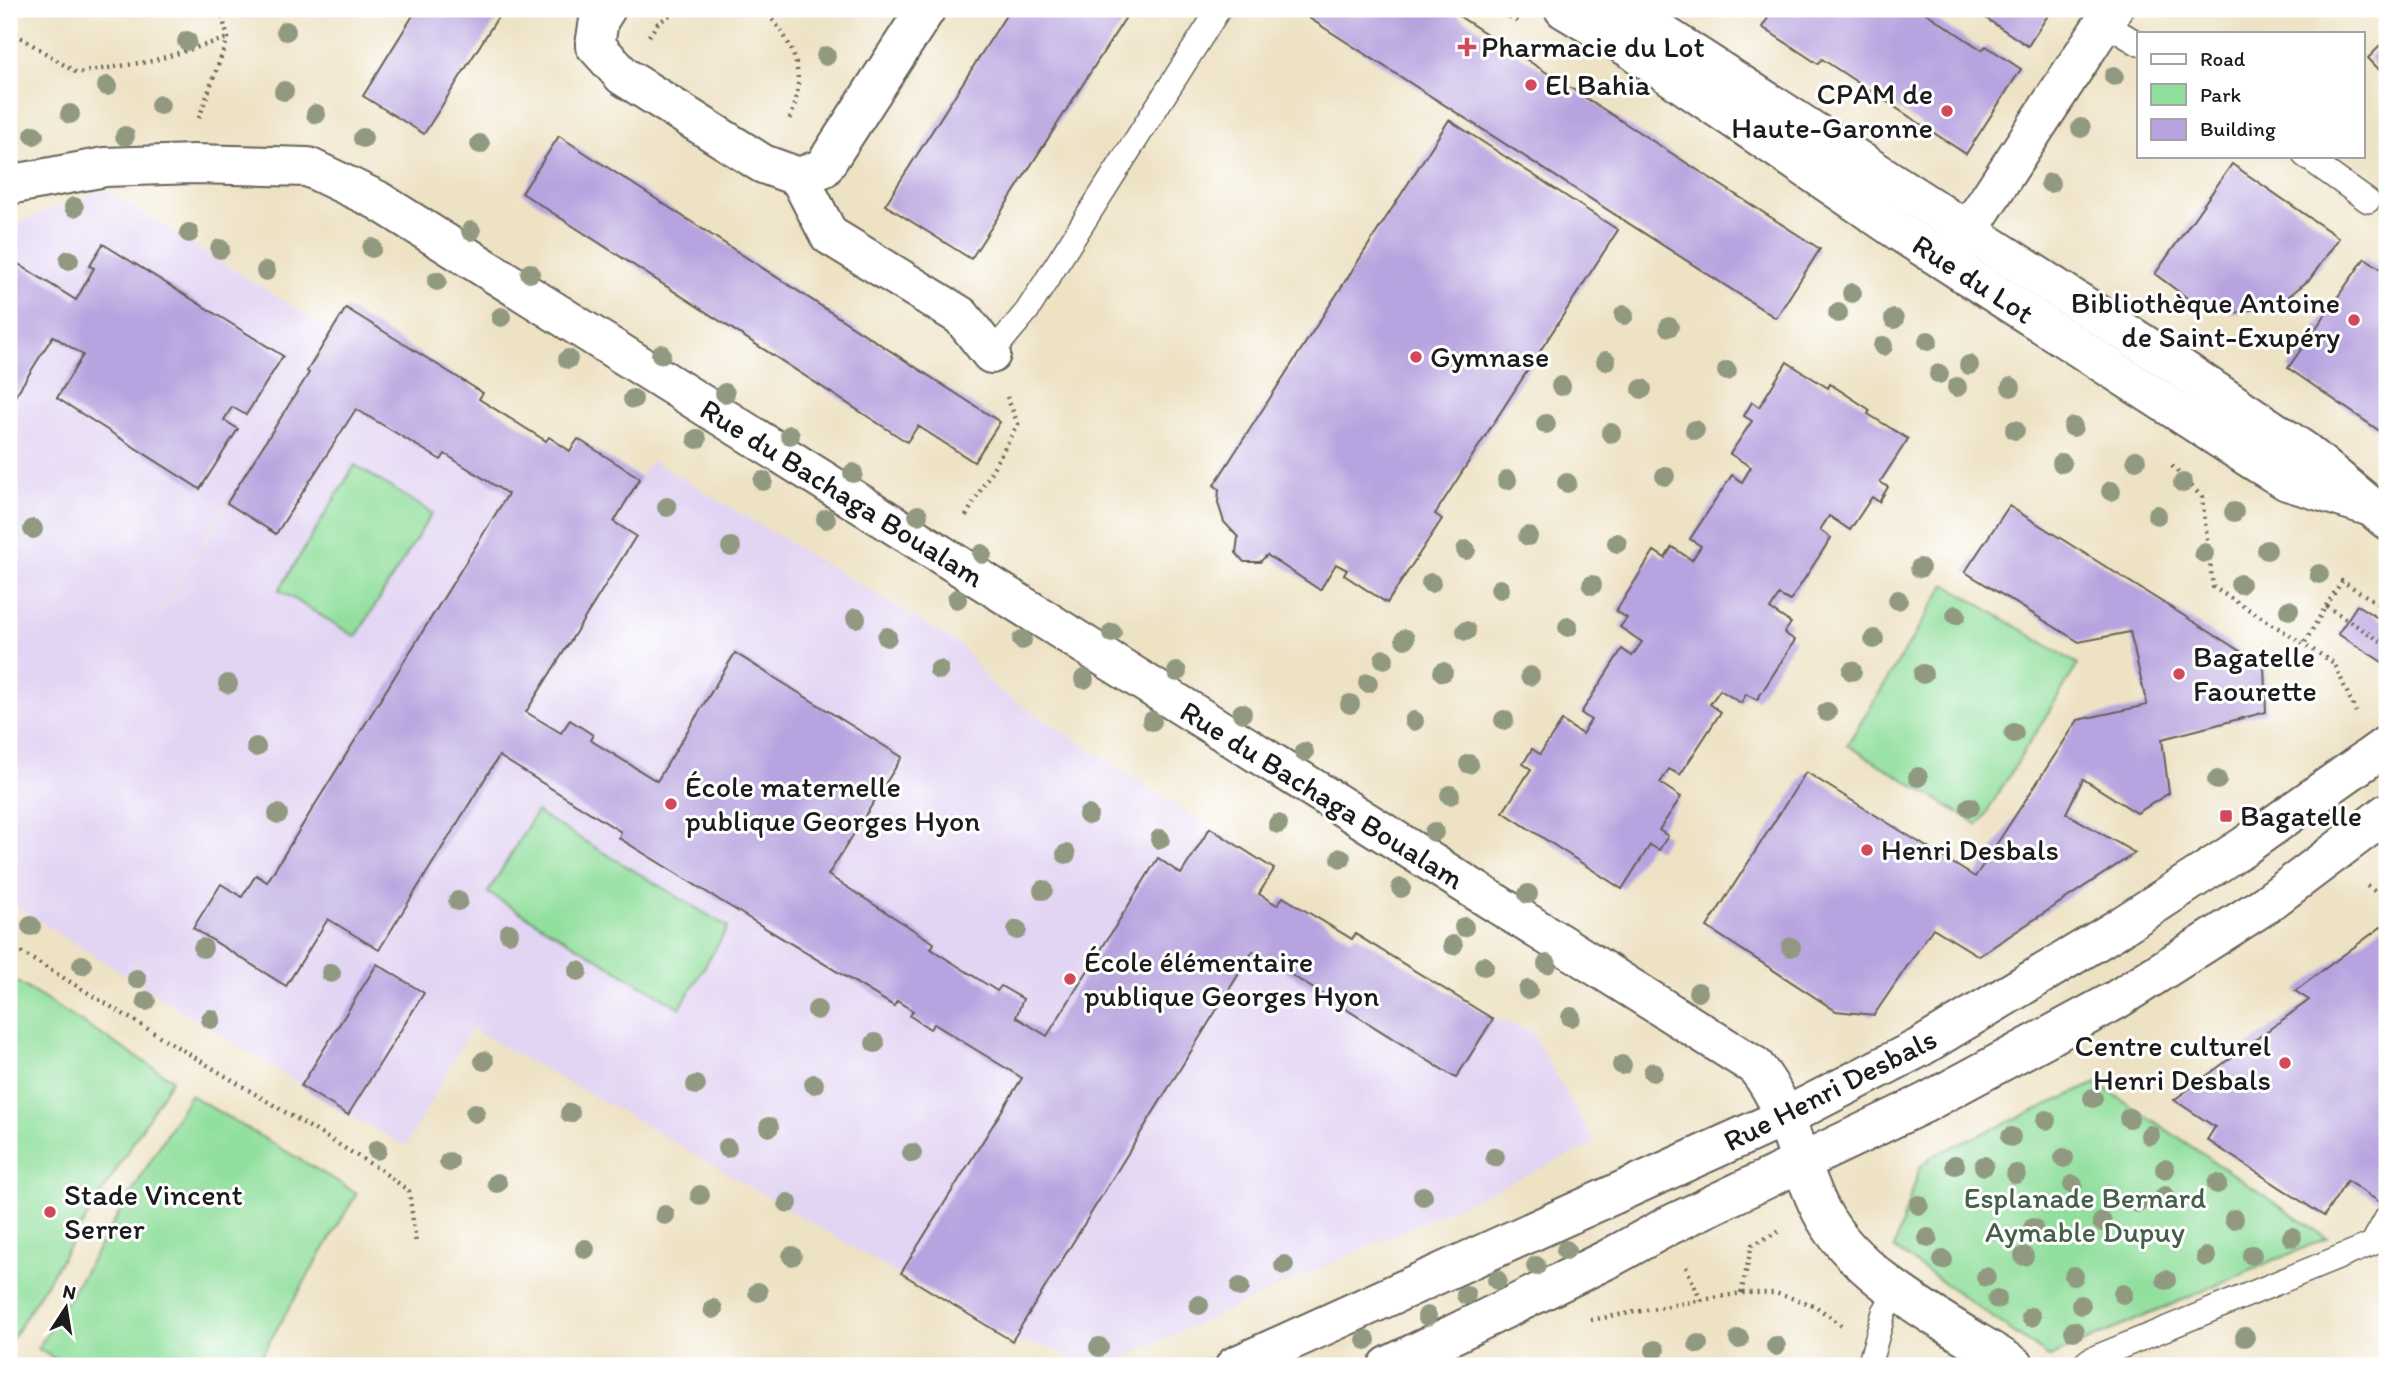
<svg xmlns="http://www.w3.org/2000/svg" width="2396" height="1375" font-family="Itim,sans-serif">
<rect width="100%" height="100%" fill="#fff"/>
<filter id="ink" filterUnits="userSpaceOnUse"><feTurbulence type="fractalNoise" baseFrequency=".0143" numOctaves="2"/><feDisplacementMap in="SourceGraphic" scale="14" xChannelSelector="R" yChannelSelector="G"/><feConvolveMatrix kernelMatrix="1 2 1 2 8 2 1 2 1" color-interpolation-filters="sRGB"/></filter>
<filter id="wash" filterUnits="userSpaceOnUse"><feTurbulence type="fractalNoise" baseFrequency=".00686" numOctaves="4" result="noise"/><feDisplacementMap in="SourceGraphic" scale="28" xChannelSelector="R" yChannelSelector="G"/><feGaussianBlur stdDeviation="1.57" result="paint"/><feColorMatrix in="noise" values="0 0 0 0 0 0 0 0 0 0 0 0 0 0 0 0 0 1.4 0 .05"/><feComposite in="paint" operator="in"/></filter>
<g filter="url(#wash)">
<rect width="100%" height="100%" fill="#eee2c4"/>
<path fill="#e2d4f3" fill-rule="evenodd" d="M105 189 331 331 346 308 483 393 480 399 546 441 549 437 570 451 578 439 640 478 651 460 959 644 994 687 1274 869 1259 894 1277 905 1283 897 1351 939 1355 934 1493 1019 1531 1031 1595 1144 1105 1366H1083L1052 1348 1012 1341 633 1118 471 1029 406 1146 348 1115 9 902V226ZM271 434H272L101 709 227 503Z"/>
<g fill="#91df9d" stroke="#567e5c" stroke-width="2">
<path d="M355 465 432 513 356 637 279 590Z"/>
<path d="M1946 584 2078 664 1979 825 1847 745Z"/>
<path d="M536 812 728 927 680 1008 488 893Z"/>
<path d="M9 977 172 1079 9 1344Z"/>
<path d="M2097 1083 2327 1238 2049 1357 1894 1248 1920 1167 1932 1156Z"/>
<path d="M190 1095 357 1193 255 1366H67L38 1349Z"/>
</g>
<g id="blocks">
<g fill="#b7a3df">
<path d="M417 9H503L424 134 363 96Z"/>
<path d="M1010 9H1131L971 259 885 205Z"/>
<path d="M1295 9H1448L1820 249 1776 318Z"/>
<path d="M1774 9H1920L1982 50 1986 46 2021 69 1966 154 1822 59 1818 64 1762 27Z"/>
<path d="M1972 9H2052L2028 46Z"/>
<path d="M2387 39V78L2368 58Z"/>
<path d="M1449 120 1618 230 1435 514 1442 519 1387 603 1344 575 1347 570 1336 564 1320 590 1267 555 1260 562H1244L1236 553 1238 537 1224 522 1218 503 1219 489 1214 485Z"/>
<path d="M559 136 1000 422 974 462 918 426 907 442 522 193Z"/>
<path d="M2232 164 2339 238 2310 279 2278 305 2234 313 2190 300 2155 274Z"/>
<path d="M103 244 283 356 246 415 232 407 224 420 238 429 200 489 57 398 83 355 53 336 9 406V273L15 262 76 300 94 268 89 266Z"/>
<path d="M2365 258 2387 273V436L2288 368Z"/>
<path d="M346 308 483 393 479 399 546 441 549 437 570 451 578 439 640 478 614 522 636 536 526 712 561 733 570 720 593 735 590 740 657 781 735 653 902 757 828 875 934 943 931 949 997 991 1001 986 1023 999 1016 1017 1047 1036 1158 858 1181 874 1210 828 1274 869 1259 894 1277 905 1283 897 1352 939 1355 934 1493 1019 1456 1078 1253 951 1012 1341 901 1273 1022 1078 934 1024 930 1029 910 1016 913 1011 897 1001 894 1006 747 917 619 838 621 832 499 756 379 950 328 919 286 986 193 928 221 884 242 897 256 875 267 882 508 494 445 454 441 460 356 409 276 534 227 503 309 373 307 371Z"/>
<path d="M1787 362 1828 388 1830 384 1870 410 1868 414 1908 439 1880 482 1888 487 1879 502 1872 497 1850 530 1829 516 1820 530 1831 538 1790 601 1779 595 1770 609 1791 623 1784 633 1795 640 1757 700 1746 694 1741 703 1720 690 1710 704 1721 712 1680 775 1669 769 1660 783 1681 797 1659 830 1668 836 1659 850 1650 845 1622 889 1503 812 1531 769 1523 764 1532 749 1540 754 1562 721 1582 734 1591 720 1581 713 1622 649 1632 656 1642 642 1620 627 1627 618 1616 611 1654 551 1665 558 1672 547 1692 560 1701 546 1690 539 1732 475 1742 482 1751 467 1730 454 1752 421 1744 416 1752 402 1759 407Z"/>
<path d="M2009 506 2264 666 2266 712 2162 739 2169 793 2137 813 2083 779 2066 813 2135 853 1979 956 1933 928 1874 1015 1836 1011 1707 927 1806 772 1975 877 2078 720 2147 705 2130 632 2079 642 1965 572Z"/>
<path d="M2357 605 2387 624V665L2338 634Z"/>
<path d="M2381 927 2387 931V1207L2347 1181 2324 1216 2207 1140 2215 1127 2174 1100 2309 1000 2295 991Z"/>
<path d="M377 964 424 993 348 1115 301 1086Z"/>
</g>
</g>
</g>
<g filter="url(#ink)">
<use href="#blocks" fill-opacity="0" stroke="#666157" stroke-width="2"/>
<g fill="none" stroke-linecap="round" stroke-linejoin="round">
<g stroke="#666157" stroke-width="26">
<g id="service">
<path d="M2104 23 2139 44"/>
<path d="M2305 156 2368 201"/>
<path d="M991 354 1027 311 1219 9"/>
<path d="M1869 1366 1884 1312 1898 1290"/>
<path d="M2082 1366 2089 1360 2372 1244 2387 1217"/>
</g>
</g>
<g stroke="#666157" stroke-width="42">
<g id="minor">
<path d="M606 9 599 20 595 45 623 76 763 164 799 177 823 168 926 9"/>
<path d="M1564 9 1631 49 1900 232 2253 460 2287 481 2365 505"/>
<path d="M1624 9 2179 367 2304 451 2387 520"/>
<path d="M799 177 829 235 961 316 991 354"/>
<path d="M9 185 105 167 194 164 308 167 377 200 1755 1066C1789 1106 1797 1164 1821 1211 1856 1279 1952 1325 2015 1366"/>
<path d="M1956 249 2113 9"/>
</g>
</g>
<g stroke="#666157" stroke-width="42">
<g id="tertiary">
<path d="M1235 1366 1783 1118 1919 1048 2117 929 2246 845 2387 745"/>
<path d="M1388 1366 1608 1259 1668 1226 1925 1103 2116 1000 2265 905 2387 813"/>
</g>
</g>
<g stroke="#666157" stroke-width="4.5" stroke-dasharray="2 5" stroke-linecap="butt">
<path d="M763 9C795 42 809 78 788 123"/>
<path d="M1498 9 1520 24"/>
<path d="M9 30 77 73 152 61 228 38"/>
<path d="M649 36 658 23 679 9"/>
<path d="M199 118 228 38 220 9"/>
<path d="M2172 466 2202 497 2213 587 2334 663 2356 712"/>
<path d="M966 516 1018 424 1007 397"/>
<path d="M2326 606 2342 581 2387 609"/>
<path d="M2305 642 2326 606 2387 645"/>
<path d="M2367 886 2387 899"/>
<path d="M9 945 379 1169 409 1191 416 1243"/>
<path d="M1686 1267 1701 1301"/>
<path d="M1741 1293 1752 1245 1780 1231"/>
<path d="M1591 1320 1741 1293H1775L1814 1305 1841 1325"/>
</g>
<use href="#service" stroke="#fff" stroke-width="23"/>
<use href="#minor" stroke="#fff" stroke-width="38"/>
<use href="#tertiary" stroke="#fff" stroke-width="38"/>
</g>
<g fill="#919a80">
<circle cx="286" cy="31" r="10"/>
<circle cx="187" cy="41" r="10"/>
<circle cx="826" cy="56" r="10"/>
<circle cx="2114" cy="76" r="10"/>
<circle cx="107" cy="86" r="10"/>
<circle cx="284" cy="91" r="10"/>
<circle cx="160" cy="105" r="10"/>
<circle cx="70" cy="114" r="10"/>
<circle cx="316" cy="114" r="10"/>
<circle cx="2081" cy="128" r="10"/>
<circle cx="34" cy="135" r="10"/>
<circle cx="125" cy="136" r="10"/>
<circle cx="363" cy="138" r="10"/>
<circle cx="480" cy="144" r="10"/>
<circle cx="2050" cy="183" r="10"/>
<circle cx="74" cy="207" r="10"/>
<circle cx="471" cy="231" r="10"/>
<circle cx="189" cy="233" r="10"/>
<circle cx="372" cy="248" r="10"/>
<circle cx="220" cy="249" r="10"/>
<circle cx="69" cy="260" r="10"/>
<circle cx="266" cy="271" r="10"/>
<circle cx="530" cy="273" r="10"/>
<circle cx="437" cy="281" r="10"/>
<circle cx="1852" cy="293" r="10"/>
<circle cx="1838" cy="313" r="10"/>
<circle cx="1624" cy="315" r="10"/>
<circle cx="501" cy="317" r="10"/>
<circle cx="1894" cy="319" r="10"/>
<circle cx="1669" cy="327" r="10"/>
<circle cx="1928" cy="341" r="10"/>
<circle cx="1883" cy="346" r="10"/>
<circle cx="661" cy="354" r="10"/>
<circle cx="568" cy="359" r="10"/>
<circle cx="1606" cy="361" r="10"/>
<circle cx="1969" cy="365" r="10"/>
<circle cx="1727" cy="371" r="10"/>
<circle cx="1939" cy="374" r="10"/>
<circle cx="1561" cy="386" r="10"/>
<circle cx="1957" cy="387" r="10"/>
<circle cx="2011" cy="387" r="10"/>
<circle cx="1642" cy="389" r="10"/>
<circle cx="725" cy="393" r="10"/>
<circle cx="633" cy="399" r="10"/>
<circle cx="1546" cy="424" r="10"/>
<circle cx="2073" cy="427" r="10"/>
<circle cx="1695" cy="430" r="10"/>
<circle cx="2015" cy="430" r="10"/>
<circle cx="1611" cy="433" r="10"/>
<circle cx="790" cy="435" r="10"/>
<circle cx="697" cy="439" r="10"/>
<circle cx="2136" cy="460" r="10"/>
<circle cx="2062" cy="463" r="10"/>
<circle cx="853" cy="473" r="10"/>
<circle cx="1665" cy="476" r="10"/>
<circle cx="1507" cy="480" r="10"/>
<circle cx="763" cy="481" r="10"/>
<circle cx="1567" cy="483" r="10"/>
<circle cx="2183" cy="483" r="10"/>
<circle cx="2111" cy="491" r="10"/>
<circle cx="667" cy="507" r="10"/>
<circle cx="2234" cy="512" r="10"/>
<circle cx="918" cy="515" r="10"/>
<circle cx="2157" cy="515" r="10"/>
<circle cx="826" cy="519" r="10"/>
<circle cx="33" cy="529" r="10"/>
<circle cx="1528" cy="536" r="10"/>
<circle cx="1617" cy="543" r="10"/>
<circle cx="731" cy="547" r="10"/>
<circle cx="1466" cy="550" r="10"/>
<circle cx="2267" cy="550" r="10"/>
<circle cx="2204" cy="553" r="10"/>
<circle cx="982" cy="554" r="10"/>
<circle cx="1920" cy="568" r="10"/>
<circle cx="2319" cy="574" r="10"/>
<circle cx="1431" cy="583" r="10"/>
<circle cx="2240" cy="584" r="10"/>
<circle cx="1592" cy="585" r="10"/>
<circle cx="1500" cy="589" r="10"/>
<circle cx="957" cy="599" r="10"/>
<circle cx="1898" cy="600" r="10"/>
<circle cx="2289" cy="610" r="10"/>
<circle cx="1956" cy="615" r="10"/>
<circle cx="856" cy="618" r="10"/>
<circle cx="1568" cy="627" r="10"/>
<circle cx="1466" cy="631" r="10"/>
<circle cx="1112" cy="633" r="10"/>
<circle cx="887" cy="637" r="10"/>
<circle cx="1405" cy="639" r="10"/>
<circle cx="1874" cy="639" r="10"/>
<circle cx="1022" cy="640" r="10"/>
<circle cx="1384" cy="659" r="10"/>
<circle cx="939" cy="670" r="10"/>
<circle cx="1852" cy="671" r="10"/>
<circle cx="1177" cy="672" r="10"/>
<circle cx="1443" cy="672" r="10"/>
<circle cx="1923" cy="674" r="10"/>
<circle cx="1530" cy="676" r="10"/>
<circle cx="1084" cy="679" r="10"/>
<circle cx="1368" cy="683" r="10"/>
<circle cx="228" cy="684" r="10"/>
<circle cx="1350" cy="704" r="10"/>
<circle cx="1827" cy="712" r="10"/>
<circle cx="1242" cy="713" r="10"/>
<circle cx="1504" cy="720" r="10"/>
<circle cx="1152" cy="721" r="10"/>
<circle cx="1414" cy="721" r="10"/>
<circle cx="2014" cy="733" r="10"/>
<circle cx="256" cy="747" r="10"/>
<circle cx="1304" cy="752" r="10"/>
<circle cx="1469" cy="764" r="10"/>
<circle cx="1918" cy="777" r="10"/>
<circle cx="2217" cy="780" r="10"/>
<circle cx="1450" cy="795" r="10"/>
<circle cx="1970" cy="807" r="10"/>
<circle cx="278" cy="814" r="10"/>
<circle cx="1088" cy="815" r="10"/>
<circle cx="1278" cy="824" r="10"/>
<circle cx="1434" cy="832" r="10"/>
<circle cx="1160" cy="839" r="10"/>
<circle cx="1066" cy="854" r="10"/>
<circle cx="1341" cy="858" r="10"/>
<circle cx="1401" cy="888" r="10"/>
<circle cx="1043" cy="890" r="10"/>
<circle cx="1528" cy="894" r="10"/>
<circle cx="458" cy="901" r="10"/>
<circle cx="31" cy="926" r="10"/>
<circle cx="1464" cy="927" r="10"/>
<circle cx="1017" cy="930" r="10"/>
<circle cx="509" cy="933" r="10"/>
<circle cx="1453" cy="945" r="10"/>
<circle cx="1791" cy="947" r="10"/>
<circle cx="203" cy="948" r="10"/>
<circle cx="1547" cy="964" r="10"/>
<circle cx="82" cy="965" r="10"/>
<circle cx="1484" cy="966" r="10"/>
<circle cx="578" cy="971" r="10"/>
<circle cx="331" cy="973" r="10"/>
<circle cx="137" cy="979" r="10"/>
<circle cx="1528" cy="990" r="10"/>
<circle cx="1698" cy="992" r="10"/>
<circle cx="146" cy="1001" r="10"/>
<circle cx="817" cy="1010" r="10"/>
<circle cx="1571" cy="1017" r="10"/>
<circle cx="211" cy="1019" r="10"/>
<circle cx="875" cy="1043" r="10"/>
<circle cx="484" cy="1061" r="10"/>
<circle cx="1622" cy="1065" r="10"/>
<circle cx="1653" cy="1072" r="10"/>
<circle cx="814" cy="1084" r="10"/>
<circle cx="696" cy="1085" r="10"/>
<circle cx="2093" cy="1098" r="10"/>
<circle cx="475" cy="1113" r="10"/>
<circle cx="570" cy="1113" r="10"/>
<circle cx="2129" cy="1118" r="10"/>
<circle cx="2046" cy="1120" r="10"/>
<circle cx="769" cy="1127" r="10"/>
<circle cx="2150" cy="1135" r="10"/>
<circle cx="2011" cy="1137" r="10"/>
<circle cx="727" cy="1148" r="10"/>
<circle cx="377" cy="1150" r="10"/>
<circle cx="912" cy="1153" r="10"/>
<circle cx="1495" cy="1157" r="10"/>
<circle cx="2064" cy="1158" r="10"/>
<circle cx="449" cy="1162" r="10"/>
<circle cx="1955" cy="1165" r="10"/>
<circle cx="1984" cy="1166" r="10"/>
<circle cx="2165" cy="1169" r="10"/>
<circle cx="2016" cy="1174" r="10"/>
<circle cx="497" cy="1183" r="10"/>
<circle cx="2217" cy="1184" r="10"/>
<circle cx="2073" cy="1185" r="10"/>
<circle cx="700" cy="1195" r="10"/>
<circle cx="1423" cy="1196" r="10"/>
<circle cx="2165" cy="1196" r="10"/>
<circle cx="788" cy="1203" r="10"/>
<circle cx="2138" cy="1203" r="10"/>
<circle cx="1919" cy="1205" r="10"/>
<circle cx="665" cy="1215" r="10"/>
<circle cx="2234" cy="1219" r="10"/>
<circle cx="2102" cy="1222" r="10"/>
<circle cx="2033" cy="1228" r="10"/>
<circle cx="2292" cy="1237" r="10"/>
<circle cx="1928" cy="1238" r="10"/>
<circle cx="585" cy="1249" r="10"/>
<circle cx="1566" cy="1250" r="10"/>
<circle cx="2252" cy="1255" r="10"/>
<circle cx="792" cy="1256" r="10"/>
<circle cx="2024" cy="1256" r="10"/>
<circle cx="2206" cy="1257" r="10"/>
<circle cx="1943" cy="1260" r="10"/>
<circle cx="1284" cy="1265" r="10"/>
<circle cx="1536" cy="1266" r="10"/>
<circle cx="2074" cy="1276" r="10"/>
<circle cx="1986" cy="1277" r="10"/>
<circle cx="1497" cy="1280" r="10"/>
<circle cx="2166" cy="1280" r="10"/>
<circle cx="1240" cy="1287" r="10"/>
<circle cx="758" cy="1292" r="10"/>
<circle cx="2123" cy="1294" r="10"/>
<circle cx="1466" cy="1295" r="10"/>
<circle cx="1997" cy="1299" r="10"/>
<circle cx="1199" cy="1305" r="10"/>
<circle cx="2081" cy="1305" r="10"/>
<circle cx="713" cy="1309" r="10"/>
<circle cx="1427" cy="1316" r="10"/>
<circle cx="2031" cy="1317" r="10"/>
<circle cx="2074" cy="1331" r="10"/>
<circle cx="2245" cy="1337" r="10"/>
<circle cx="1739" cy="1339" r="10"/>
<circle cx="1366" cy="1340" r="10"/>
<circle cx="1698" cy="1344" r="10"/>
<circle cx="1776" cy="1346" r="10"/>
<circle cx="1099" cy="1347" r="10"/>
<circle cx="1655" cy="1350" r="10"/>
</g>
</g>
<g fill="#d1495b" stroke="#fff" stroke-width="2.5">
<path d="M1463.5 36.5h7v7h7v7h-7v7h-7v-7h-7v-7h7z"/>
<circle cx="1531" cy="85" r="7"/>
<circle cx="1947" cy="111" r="7"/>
<circle cx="2354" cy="320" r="7"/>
<circle cx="1416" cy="357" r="7"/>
<circle cx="2179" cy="674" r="7"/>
<circle cx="671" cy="804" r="7"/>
<rect x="2219" y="809" width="14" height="14" rx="3.5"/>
<circle cx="1867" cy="850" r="7"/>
<circle cx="1070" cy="979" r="7"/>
<circle cx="2285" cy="1063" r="7"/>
<circle cx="50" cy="1212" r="7"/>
</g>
<g text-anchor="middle" stroke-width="6" stroke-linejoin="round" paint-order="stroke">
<g font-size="30" fill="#1c1c1c" stroke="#fff" text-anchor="start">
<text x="1481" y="57">Pharmacie du Lot</text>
<text x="1545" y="95">El Bahia</text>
<text x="1933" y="104" text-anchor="end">CPAM de<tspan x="1933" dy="34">Haute-Garonne</tspan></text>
<text x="2340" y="313" text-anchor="end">Bibliothèque Antoine<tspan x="2340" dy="34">de Saint-Exupéry</tspan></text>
<text x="1430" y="367">Gymnase</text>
<text x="2193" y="667">Bagatelle<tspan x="2193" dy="34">Faourette</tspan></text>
<text x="685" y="797">École maternelle<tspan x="685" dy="34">publique Georges Hyon</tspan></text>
<text x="2240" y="826">Bagatelle</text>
<text x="1881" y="860">Henri Desbals</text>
<text x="1084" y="972">École élémentaire<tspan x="1084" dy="34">publique Georges Hyon</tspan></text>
<text x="2271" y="1056" text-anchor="end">Centre culturel<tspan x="2271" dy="34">Henri Desbals</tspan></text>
<text x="64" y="1205">Stade Vincent<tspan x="64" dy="34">Serrer</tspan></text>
</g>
<g font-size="30" fill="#1c1c1c" stroke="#fff">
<text transform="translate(1973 279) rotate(33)" y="10">Rue du Lot</text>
<text transform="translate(842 493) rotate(32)" y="10">Rue du Bachaga Boualam</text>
<text transform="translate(1322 795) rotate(32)" y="10">Rue du Bachaga Boualam</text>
<text transform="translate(1830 1090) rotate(-27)" y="10">Rue Henri Desbals</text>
</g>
<g font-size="30" fill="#456049" stroke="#fff">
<text x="2085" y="1208">Esplanade Bernard<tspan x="2085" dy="34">Aymable Dupuy</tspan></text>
</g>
</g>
<rect width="2396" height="1375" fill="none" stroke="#fff" stroke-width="35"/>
<rect x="2137" y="32" width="228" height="126" fill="#ffffff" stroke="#a4a4a4" stroke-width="2"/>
<rect x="2151" y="54" width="35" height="10" fill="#ffffff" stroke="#a4a4a4" stroke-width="2"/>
<text x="2200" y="66" font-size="21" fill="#1c1c1c">Road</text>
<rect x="2151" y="84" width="35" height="21" fill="#91df9d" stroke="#a4a4a4" stroke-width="2"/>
<text x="2200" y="102" font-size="21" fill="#1c1c1c">Park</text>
<rect x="2151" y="119" width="35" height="21" fill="#b7a3df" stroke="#a4a4a4" stroke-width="2"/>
<text x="2200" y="136" font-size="21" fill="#1c1c1c">Building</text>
<g transform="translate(66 1308) rotate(12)" stroke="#ffffff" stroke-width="5" paint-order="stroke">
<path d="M0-5L12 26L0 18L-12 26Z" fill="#1c1c1c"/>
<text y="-10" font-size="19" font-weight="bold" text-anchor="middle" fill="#1c1c1c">N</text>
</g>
</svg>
